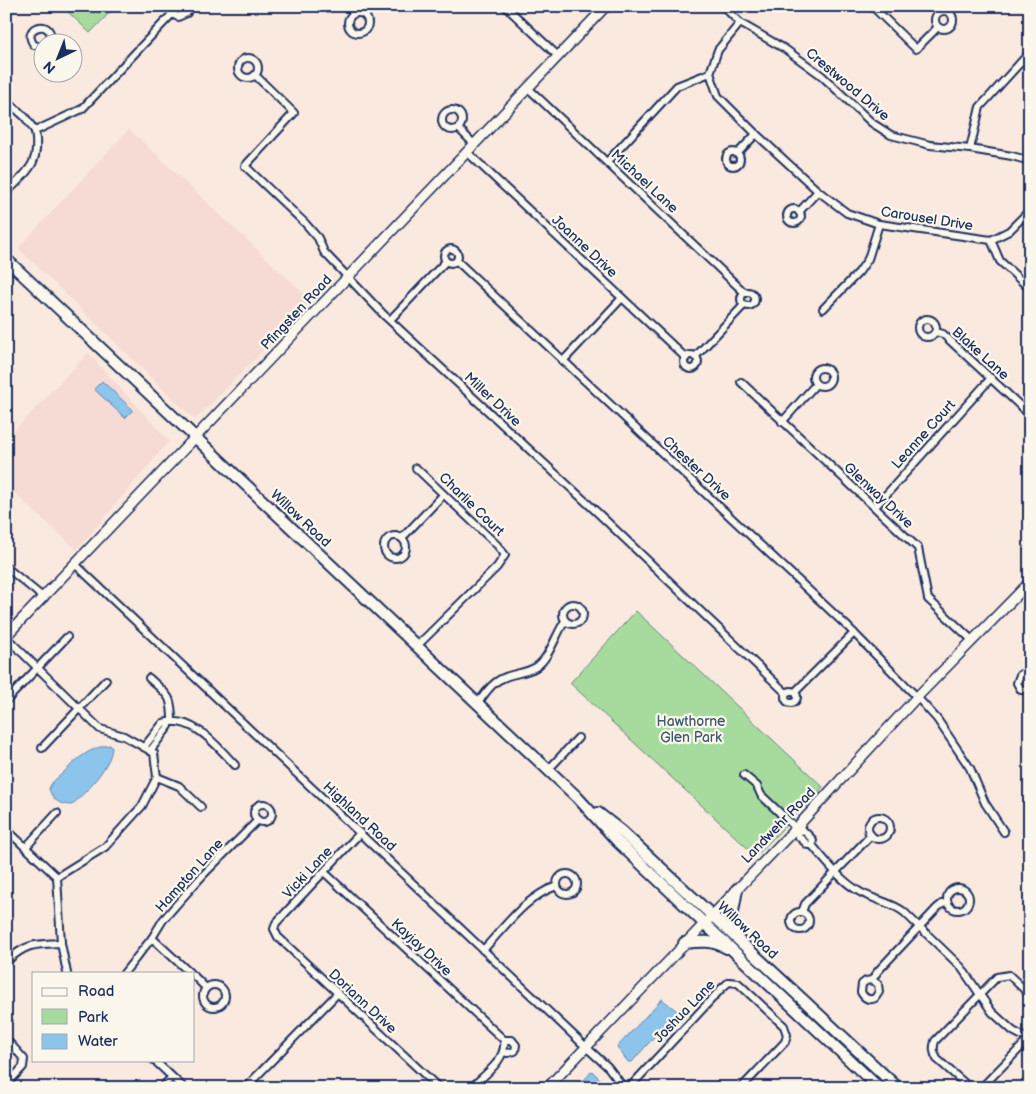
<svg xmlns="http://www.w3.org/2000/svg" width="1036" height="1094" font-family="'Balsamiq Sans',sans-serif">
<rect width="100%" height="100%" fill="#fae9df"/>
<filter id="ink" filterUnits="userSpaceOnUse"><feTurbulence type="fractalNoise" baseFrequency=".02" numOctaves="2"/><feDisplacementMap in="SourceGraphic" scale="10" xChannelSelector="R" yChannelSelector="G"/><feConvolveMatrix kernelMatrix="1 2 1 2 8 2 1 2 1" color-interpolation-filters="sRGB"/></filter>
<g filter="url(#ink)">
<g fill="#f6dbd4">
<path d="M129 129 312 301 195 420 18 248Z"/>
<path d="M88 353 169 441 77 550 6 486V439Z"/>
</g>
<g fill="#a7db9e" stroke="#61857e">
<path d="M62 6H116L90 33Z"/>
<path d="M636 611 823 787 756 856 570 683Z"/>
</g>
<g fill="#8dc4eb" stroke="#5f88b3">
<path d="M102 381 133 410 125 418 94 389Z"/>
<path d="M110 745 112 748C111 766 85 793 72 805 60 805 53 801 49 789 51 782 57 778 62 774 76 760 89 747 110 745Z"/>
<path d="M662 999 677 1011 632 1062H628L617 1047Z"/>
<path d="M592 1071 605 1084 602 1088H577Z"/>
</g>
<g fill="none" stroke-linecap="round" stroke-linejoin="round">
<g stroke="#1b2f5e" stroke-width="10">
<g id="street">
<path d="M169 6 172 14 178 17 187 13 189 6"/>
<path d="M505 6 558 56"/>
<path d="M723 6 740 23 785 49 821 75 872 123 891 135 930 145 970 149 1012 156 1030 161"/>
<path d="M872 6 916 49 938 27"/>
<circle cx="944" cy="20" r="9"/>
<circle cx="358" cy="23" r="10"/>
<path d="M365 15 373 6"/>
<path d="M740 23 718 50 710 73 718 96 756 134 818 191 847 213 879 224 991 240 1009 231 1030 210"/>
<path d="M42 47 34 45C19 24 58 19 49 42"/>
<circle cx="248" cy="68" r="10"/>
<path d="M255 75 294 113 245 166 305 223 318 238 324 252 384 315 599 514 786 693"/>
<path d="M528 88 745 293"/>
<path d="M6 100 25 117 35 131"/>
<circle cx="452" cy="120" r="10"/>
<path d="M458 128 474 144"/>
<path d="M970 149 980 107 1030 52"/>
<path d="M467 152 686 358"/>
<circle cx="733" cy="159" r="7"/>
<path d="M737 154 756 134"/>
<path d="M607 162 677 86 710 73"/>
<path d="M6 193C27 172 41 164 35 131L82 109 172 14"/>
<circle cx="794" cy="216" r="7"/>
<path d="M799 212 818 191"/>
<path d="M991 240 1000 261 1030 289"/>
<circle cx="451" cy="256" r="7"/>
<path d="M457 261 848 627 917 697 937 719 970 768 985 803 1004 832"/>
<circle cx="748" cy="299" r="7"/>
<path d="M823 309 859 272 868 259 879 224"/>
<circle cx="927" cy="328" r="9"/>
<path d="M390 320 446 261"/>
<path d="M936 332 943 334 1030 415"/>
<circle cx="691" cy="362" r="7"/>
<path d="M695 357 744 305"/>
<path d="M563 361 622 298"/>
<circle cx="822" cy="377" r="9"/>
<path d="M741 382 918 548 928 599 973 641"/>
<path d="M782 422 816 384"/>
<path d="M416 468 497 545 505 555 497 567 417 646"/>
<path d="M875 507 991 378"/>
<circle cx="395" cy="547" r="11"/>
<path d="M402 538 443 495"/>
<path d="M76 565 586 1047 608 1067 624 1088"/>
<path d="M6 567 44 598"/>
<circle cx="573" cy="614" r="10"/>
<path d="M6 637 100 729 124 736 154 753 157 777"/>
<path d="M1030 673 1025 672 1020 675 1017 683 1021 690 1030 691"/>
<path d="M149 678C168 696 172 694 172 722"/>
<circle cx="791" cy="697" r="6"/>
<path d="M795 692 854 633"/>
<path d="M6 701 67 637"/>
<path d="M478 703C484 695 490 685 499 680 510 673 525 674 536 667 549 659 556 634 565 621"/>
<path d="M144 747 163 723C193 715 217 746 235 765"/>
<path d="M42 748 106 680"/>
<path d="M150 751 169 726V722"/>
<path d="M548 770 578 738"/>
<path d="M744 775 757 786 761 795 799 831 798 836 808 845H812C826 862 841 881 860 892 874 900 891 902 904 912L961 967 992 1012 1013 1031 1030 1040"/>
<path d="M157 777 179 786 201 807"/>
<circle cx="263" cy="813" r="9"/>
<circle cx="879" cy="828" r="11"/>
<path d="M6 829 57 877 61 943 67 973"/>
<path d="M799 831 803 830 813 840 812 845"/>
<path d="M360 833 276 923 274 929 278 937 439 1088"/>
<path d="M26 847 57 813"/>
<path d="M324 872 504 1040C507 1060 484 1075 471 1088"/>
<circle cx="567" cy="884" r="10"/>
<path d="M57 877 105 847 142 806 157 777"/>
<circle cx="958" cy="899" r="11"/>
<circle cx="800" cy="921" r="9"/>
<path d="M802 912 805 904 871 835"/>
<path d="M152 938 190 973"/>
<path d="M483 950C505 927 526 896 557 886"/>
<path d="M6 962C26 943 36 944 61 943"/>
<path d="M124 973 152 938 163 920 177 904 203 875 258 820"/>
<path d="M194 976 206 988"/>
<path d="M872 980 878 984 879 992 875 998C869 1001 864 998 861 992L862 984 866 981 872 980 878 971 937 908 942 904 947 903"/>
<circle cx="214" cy="996" r="11"/>
<path d="M6 1039 24 1059 23 1067 6 1085"/>
<path d="M503 1052 508 1053 515 1051 516 1045 512 1040H504"/>
<path d="M154 1060 184 1088"/>
<path d="M161 1088 172 1077"/>
<path d="M245 1088 337 994"/>
<path d="M629 1088 722 988 729 982 738 983 784 1026 787 1035 785 1042 741 1088"/>
<path d="M970 1088 937 1059C933 1052 933 1048 935 1041L997 977 1009 975 1030 995"/>
<path d="M981 1088 1030 1038"/>
</g>
</g>
<g stroke="#1b2f5e" stroke-width="12">
<g id="secondary">
<path d="M6 636 606 6"/>
<path d="M547 1088 796 828 917 697 1030 582"/>
</g>
</g>
<g stroke="#1b2f5e" stroke-width="14">
<g id="primary">
<path d="M6 259 577 797 619 843 879 1088"/>
<path d="M598 813 621 831 898 1088"/>
<path d="M737 938 732 917 737 889"/>
<path d="M684 943C701 941 712 940 727 948"/>
</g>
</g>
<use href="#street" stroke="#fbf7ec" stroke-width="6"/>
<use href="#secondary" stroke="#fbf7ec" stroke-width="9"/>
<use href="#primary" stroke="#fbf7ec" stroke-width="10"/>
</g>
</g>
<g text-anchor="middle" stroke-width="4.5" stroke-linejoin="round" paint-order="stroke">
<g font-size="14" fill="#1b2f5e" stroke="#fbf7ec">
<text transform="translate(848 84) rotate(40)" y="5">Crestwood Drive</text>
<text transform="translate(645 181) rotate(43)" y="5">Michael Lane</text>
<text transform="translate(927 218) rotate(9)" y="5">Carousel Drive</text>
<text transform="translate(585 246) rotate(43)" y="5">Joanne Drive</text>
<text transform="translate(296 312) rotate(-47)" y="5">Pfingsten Road</text>
<text transform="translate(981 353) rotate(42)" y="5">Blake Lane</text>
<text transform="translate(493 399) rotate(43)" y="5">Miller Drive</text>
<text transform="translate(923 434) rotate(-48)" y="5">Leanne Court</text>
<text transform="translate(697 468) rotate(43)" y="5">Chester Drive</text>
<text transform="translate(879 495) rotate(43)" y="5">Glenway Drive</text>
<text transform="translate(472 504) rotate(44)" y="5">Charlie Court</text>
<text transform="translate(301 518) rotate(43)" y="5">Willow Road</text>
<text transform="translate(360 816) rotate(43)" y="5">Highland Road</text>
<text transform="translate(778 825) rotate(-46)" y="5">Landwehr Road</text>
<text transform="translate(307 872) rotate(-47)" y="5">Vicki Lane</text>
<text transform="translate(189 875) rotate(-48)" y="5">Hampton Lane</text>
<text transform="translate(748 930) rotate(43)" y="5">Willow Road</text>
<text transform="translate(422 947) rotate(43)" y="5">Kayjay Drive</text>
<text transform="translate(363 1001) rotate(43)" y="5">Doriann Drive</text>
<text transform="translate(684 1011) rotate(-46)" y="5">Joshua Lane</text>
</g>
<g font-size="14" fill="#3e5a6e" stroke="#fbf7ec">
<text x="691" y="726">Hawthorne<tspan x="691" dy="16">Glen Park</tspan></text>
</g>
</g>
<rect width="1036" height="1094" fill="none" stroke="#fbf7ec" stroke-width="25"/>
<rect x="12" y="12" width="1011" height="1069" fill="none" stroke="#1b2f5e" stroke-width="2" filter="url(#ink)"/>
<rect x="32" y="972" width="162" height="90" fill="#fbf7ec" stroke="#a1a7b3"/>
<rect x="42" y="988" width="25" height="8" fill="#fbf7ec" stroke="#a1a7b3"/>
<text x="78" y="996" font-size="15" fill="#1b2f5e">Road</text>
<rect x="42" y="1009" width="25" height="15" fill="#a7db9e" stroke="#a1a7b3"/>
<text x="78" y="1022" font-size="15" fill="#1b2f5e">Park</text>
<rect x="42" y="1034" width="25" height="15" fill="#8dc4eb" stroke="#a1a7b3"/>
<text x="78" y="1046" font-size="15" fill="#1b2f5e">Water</text>
<g transform="translate(58 58) rotate(223)"><circle r="24" fill="#fbf7ec" stroke="#a1a7b3"/>
<path d="M0-4L9 19L0 12L-9 19Z" fill="#1b2f5e"/>
<text y="-8" font-size="14" font-weight="bold" text-anchor="middle" fill="#1b2f5e">N</text>
</g>
</svg>
